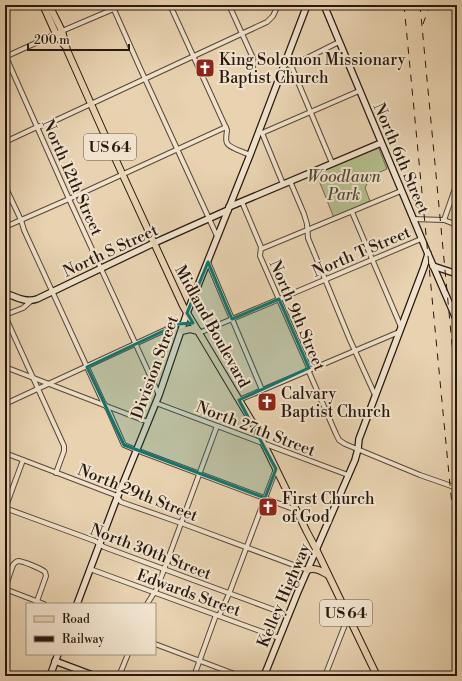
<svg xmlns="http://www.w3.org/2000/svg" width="462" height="681" font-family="'Libre Bodoni',serif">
<rect width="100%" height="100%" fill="#e8d2b0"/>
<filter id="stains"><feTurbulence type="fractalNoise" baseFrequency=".005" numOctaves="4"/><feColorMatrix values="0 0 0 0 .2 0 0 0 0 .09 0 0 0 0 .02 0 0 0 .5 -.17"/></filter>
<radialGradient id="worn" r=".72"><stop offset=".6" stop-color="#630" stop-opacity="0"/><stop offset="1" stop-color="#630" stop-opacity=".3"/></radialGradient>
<path fill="#b4bd8d" stroke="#6e6b4e" d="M378 146 387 169 371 176 365 188 370 201 334 218 316 173Z"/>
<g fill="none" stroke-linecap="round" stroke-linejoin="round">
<g stroke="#584737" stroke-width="6">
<g id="street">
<path d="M112 5 140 68 217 236"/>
<path d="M170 5 227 130C227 133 225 139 227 143 229 148 244 152 250 155"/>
<path d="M229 5 253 58 254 64 251 72"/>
<path d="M5 57 62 31 123 5"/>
<path d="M6 57 69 199 159 395"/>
<path d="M286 61 290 63 332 163"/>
<path d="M291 66 339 42"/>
<path d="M262 133 359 91"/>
<path d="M262 133 283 184"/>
<path d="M5 142 37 127 50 123 267 22 273 16 278 5"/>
<path d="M290 181 304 214 307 224 308 238 350 340 375 395"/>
<path d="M5 186 21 220 24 230 103 402 108 409 123 443 124 445 136 450 296 510"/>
<path d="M242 202 261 247 260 256 309 368V372L336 434 339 440 345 444 420 475 457 488"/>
<path d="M352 212 401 327"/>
<path d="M413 219 444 220 457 225"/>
<path d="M444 220 457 183"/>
<path d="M5 227 69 199 226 127"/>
<path d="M261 249 401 191"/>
<path d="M208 262 262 390"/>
<path d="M5 315 23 308 31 301"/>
<path d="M5 316 64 446V451L56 473"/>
<path d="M199 333 421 239"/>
<path d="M5 367 148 422"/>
<path d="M239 400 399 332"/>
<path d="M156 403 348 475"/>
<path d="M5 404 178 324H184"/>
<path d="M5 453 115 495 121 502 181 523 307 570"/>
<path d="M5 508 95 541 104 547 288 615"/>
<path d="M5 509 23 460"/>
<path d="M90 569 279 638"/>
<path d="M5 588 13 565C15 563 15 562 18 561 23 561 42 569 45 572L46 576 36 604"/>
<path d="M5 589 44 604"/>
<path d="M147 604 156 590 162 575 217 426"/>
<path d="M219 616 229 594 276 469"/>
<path d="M155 644 240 676"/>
<path d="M119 676 128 654"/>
<path d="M194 676 216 615"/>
<path d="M325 676 348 617"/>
</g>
</g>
<g stroke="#28190f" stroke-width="8">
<g id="secondary">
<path d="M324 5 428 254 457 321"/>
<path d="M229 207 381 143"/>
<path d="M433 266 457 274"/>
<path d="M5 293C16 297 26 303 37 299L154 243 228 210"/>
<path d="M77 604 115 503 159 395 187 313 250 155 307 5"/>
<path d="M55 661 95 676"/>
<path d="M50 676 58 654"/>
<path d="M264 676 297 594 355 460 358 449 359 439 424 267 428 254"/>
</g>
</g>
<g stroke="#28190f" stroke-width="8">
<g id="primary">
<path d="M43 5 56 34 64 45"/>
<path d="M49 5 62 31 67 50 115 158 183 306 257 430 307 532 316 549 377 676"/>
<path d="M182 331 190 329 198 331"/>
<path d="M307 570C316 567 321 571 328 575"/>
</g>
</g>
<use href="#street" stroke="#f0e2cc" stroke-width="4"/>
<use href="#secondary" stroke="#f0e2cc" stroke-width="5.5"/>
<use href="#primary" stroke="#e8d2b0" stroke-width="6"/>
<g stroke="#28190f" stroke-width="1" stroke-dasharray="7 7" stroke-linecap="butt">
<path d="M404 5 450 485 457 552"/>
<path d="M420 5 457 397"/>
<path d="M423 24 430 5"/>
</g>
</g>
<path fill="#0f766e" fill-opacity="0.2" stroke="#0f766e" stroke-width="3" stroke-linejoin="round" d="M208 262 232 319 279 299 309 368 239 400 276 469 265 498 124 445 87 367 178 324 193 323 187 313Z"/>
<defs>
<g id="church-square" transform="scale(1)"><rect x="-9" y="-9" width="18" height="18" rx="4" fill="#8f2418" stroke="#f0e2cc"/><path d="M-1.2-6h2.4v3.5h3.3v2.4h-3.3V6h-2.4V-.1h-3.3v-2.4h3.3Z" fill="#fff"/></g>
</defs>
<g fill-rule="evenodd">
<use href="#church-square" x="205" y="68"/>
<use href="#church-square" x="267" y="402"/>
<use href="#church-square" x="268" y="507"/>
</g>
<g text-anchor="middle" stroke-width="4" stroke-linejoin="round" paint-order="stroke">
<g fill="#f0e2cc" stroke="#645548" stroke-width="1">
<rect x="84" y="134" width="52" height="26" rx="3"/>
<rect x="320" y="600" width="52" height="26" rx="3"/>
</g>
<g font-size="15" font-weight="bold" fill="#28190f">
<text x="110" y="152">US 64</text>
<text x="346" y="618">US 64</text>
</g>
<g font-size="16" fill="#28190f" stroke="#f0e2cc" text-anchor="start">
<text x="219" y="65">King Solomon Missionary<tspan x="219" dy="18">Baptist Church</tspan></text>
<text x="281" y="399">Calvary<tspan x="281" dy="18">Baptist Church</tspan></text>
<text x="282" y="504">First Church<tspan x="282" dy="18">of God</tspan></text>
</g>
<g font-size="16" fill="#28190f" stroke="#f0e2cc">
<text transform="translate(402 158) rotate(67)" y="6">North 6th Street</text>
<text transform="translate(73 177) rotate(66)" y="6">North 12th Street</text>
<text transform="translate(110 250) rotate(-25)" y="6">North S Street</text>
<text transform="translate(361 251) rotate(-23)" y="6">North T Street</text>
<text transform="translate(298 315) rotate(67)" y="6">North 9th Street</text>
<text transform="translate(213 326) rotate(61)" y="6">Midland Boulevard</text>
<text transform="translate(154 367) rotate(-70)" y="6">Division Street</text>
<text transform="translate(256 428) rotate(21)" y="6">North 27th Street</text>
<text transform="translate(138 492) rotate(22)" y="6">North 29th Street</text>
<text transform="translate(151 551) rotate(21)" y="6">North 30th Street</text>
<text transform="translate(189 592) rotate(20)" y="6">Edwards Street</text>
<text transform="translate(283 595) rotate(-67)" y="6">Kelley Highway</text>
</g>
<g font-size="16" font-style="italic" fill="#524a35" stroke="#f0e2cc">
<text x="344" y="182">Woodlawn<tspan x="344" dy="18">Park</tspan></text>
</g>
</g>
<rect width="462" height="681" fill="none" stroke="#e8d2b0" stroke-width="20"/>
<rect x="6" y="6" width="450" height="669" fill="none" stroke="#28190f" stroke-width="2"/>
<rect x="10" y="10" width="442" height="661" fill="none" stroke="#28190f"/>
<rect x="26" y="603" width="130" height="52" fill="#f0e2cc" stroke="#a09280"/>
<rect x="34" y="616" width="20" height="6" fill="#e8d2b0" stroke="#a09280"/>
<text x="62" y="623" font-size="12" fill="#28190f">Road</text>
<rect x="34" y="636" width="20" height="6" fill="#28190f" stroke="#a09280"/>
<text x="62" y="643" font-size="12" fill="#28190f">Railway</text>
<path d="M28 44v6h101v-6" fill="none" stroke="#28190f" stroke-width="2"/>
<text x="34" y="44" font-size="12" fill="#28190f" stroke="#f0e2cc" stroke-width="3" paint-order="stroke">200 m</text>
<rect width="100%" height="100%" filter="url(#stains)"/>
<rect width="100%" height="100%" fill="url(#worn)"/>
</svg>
